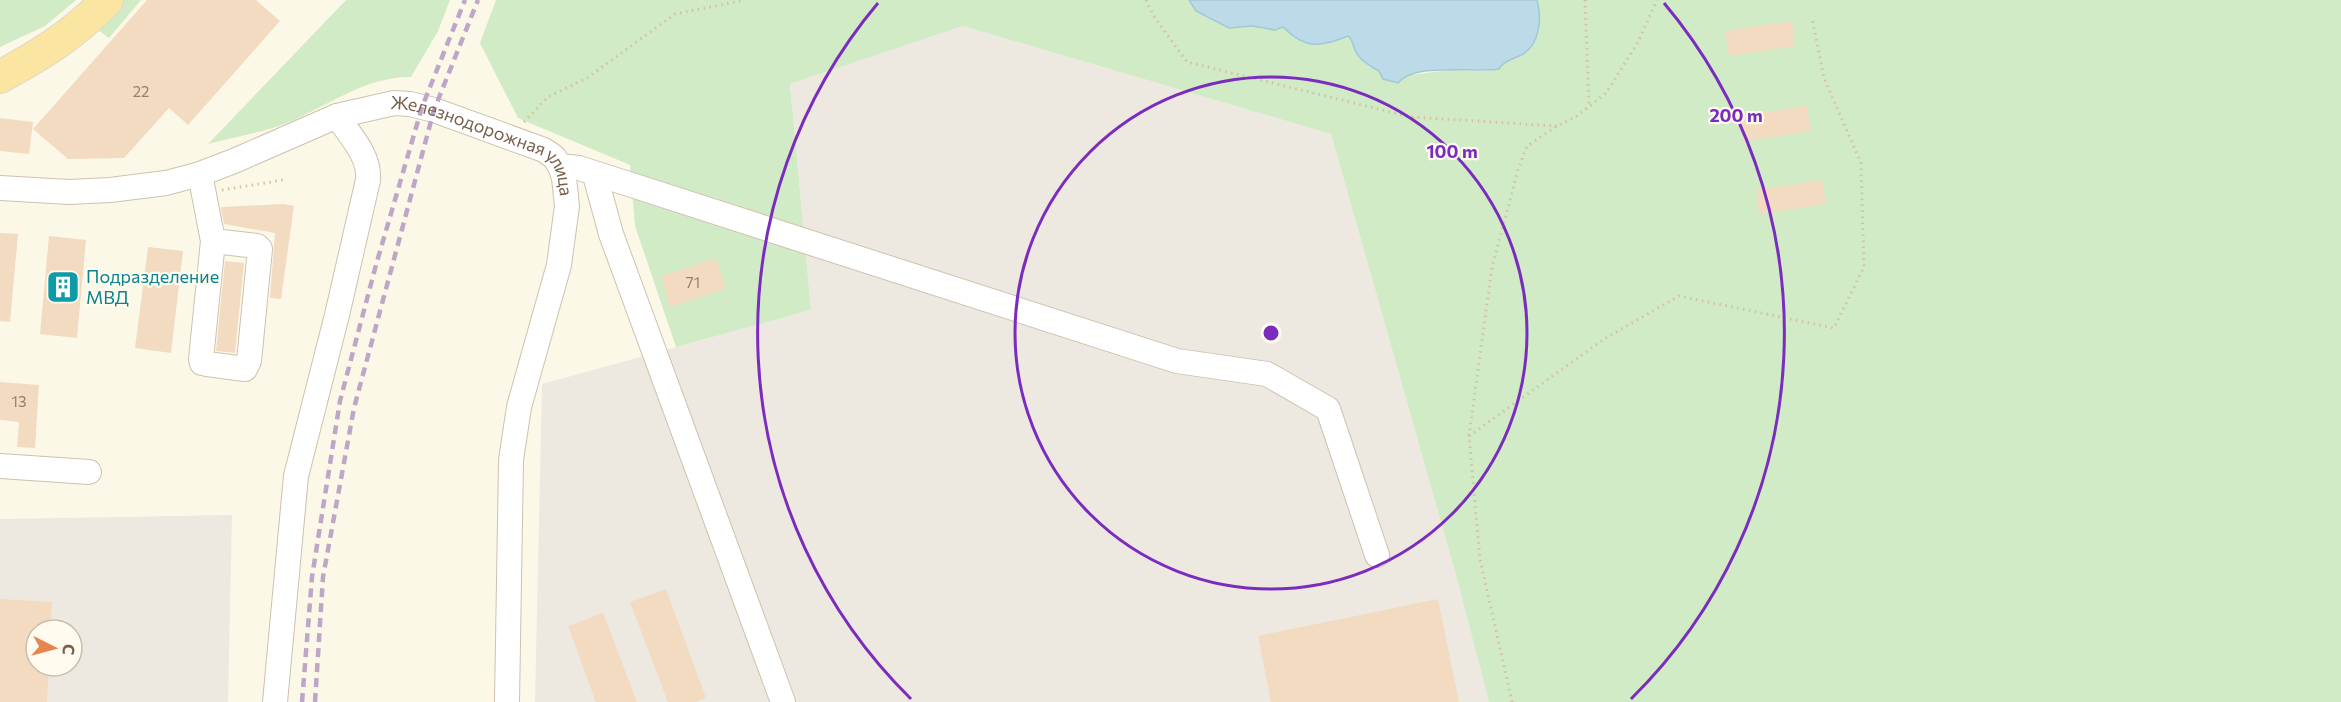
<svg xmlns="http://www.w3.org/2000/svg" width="2341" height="702" font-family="Commissioner,sans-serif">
<rect width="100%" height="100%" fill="#fcf8e8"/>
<g fill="#ede9e1" fill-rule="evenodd">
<path d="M963 26 1331 134 1454 568 1489 702H535L542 384 811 310 790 84Z"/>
<path d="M232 515 228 702H0V519ZM36 630H72V666H36Z"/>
</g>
<g fill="#d0ebc6">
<path d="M0 0H76L45 26 0 47Z"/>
<path d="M117 0H141L109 38 94 27Z"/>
<path d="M346 0H450L438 31 411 77C368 76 330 104 292 121 266 132 235 137 208 144Z"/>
<path d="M496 0H1189L1197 11 1229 28 1252 26 1263 29 1283 27C1302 47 1323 38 1348 36L1352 39 1355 51 1369 67 1403 76 1449 70 1486 71 1499 69 1504 62 1516 58 1539 6 1537 0H2341V702H1489L1454 568 1331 134 963 26 790 84 811 310 676 347 635 226 630 165 518 118 480 43Z"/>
</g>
<path fill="#bcdae7" stroke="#a2c8d8" stroke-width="1.5" d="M1189 0H1537C1542 17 1540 44 1523 54 1514 59 1505 60 1499 69 1473 73 1415 62 1398 83L1383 79 1379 71C1369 66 1359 60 1355 50 1352 43 1353 40 1348 36 1321 47 1306 50 1283 27L1275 30 1252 26 1229 28 1196 11Z"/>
<g fill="#f2dbc0">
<path d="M147 0H256L280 21 188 125 169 108 124 158 68 159 33 129Z"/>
<path d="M1792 21 1795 46 1729 56 1725 31Z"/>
<path d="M1807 106 1811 131 1744 141 1741 116Z"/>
<path d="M0 118 33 122 29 154 0 151Z"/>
<path d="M1822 180 1826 204 1759 214 1756 190Z"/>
<path d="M284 204 294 206 281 299 270 298 275 233 224 224 221 209 222 207Z"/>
<path d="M0 233 18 234 10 322 0 321Z"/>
<path d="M49 236 86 240 77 338 40 334Z"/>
<path d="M148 247 183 251 171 353 135 348Z"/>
<path d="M716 258 726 289 670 307 661 276Z"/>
<path d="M225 261 244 263 235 353 216 351Z"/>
<path d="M0 382 39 385 35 448 17 447 19 422 0 420Z"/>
<path d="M666 589 706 698 696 702H668L630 602Z"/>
<path d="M0 599 52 602 50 630H36V666H49L47 702H0Z"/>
<path d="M1438 599 1459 702H1271L1258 636Z"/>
<path d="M603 613 637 702H596L568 626Z"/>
</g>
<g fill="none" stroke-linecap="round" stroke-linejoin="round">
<g stroke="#cfc1ae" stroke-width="26">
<g id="minor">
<path d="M560 166 579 168 1177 361 1267 374 1328 409 1377 555"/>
<path d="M200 174 213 241 201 359 202 363 207 364 245 369 249 361 260 249 257 246 213 241"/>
<path d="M595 175 611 234 783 702"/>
<path id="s1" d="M0 188 69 192 110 190 166 183 200 174 234 161 337 116 394 103 410 104 434 110 544 150 554 157 560 166 564 178 567 206 559 265 519 407 511 460 507 702"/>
<path d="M0 466 89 472"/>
<path d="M275 702 296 476 337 315 368 180C370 155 350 136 337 116"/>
</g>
</g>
<g stroke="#dcd6d0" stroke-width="34">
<path id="major" d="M0 77C43 53 72 36 107 0"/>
</g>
<g stroke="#d7bfa2" stroke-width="3" stroke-dasharray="1.5 4.5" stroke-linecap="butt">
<path d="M1146 0 1153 15 1187 62 1411 117 1557 126"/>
<path d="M1585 0 1589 106"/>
<path d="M524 122 548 97 587 78 675 14 745 0"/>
<path d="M222 190 283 180"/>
<path d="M1469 436 1604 339 1679 296 1834 328 1864 267 1861 163 1824 78 1812 18"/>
<path d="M1512 702 1480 559 1469 436 1492 267 1518 170 1527 146 1557 126 1577 116 1606 93 1637 44 1657 0"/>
</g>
<use href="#minor" stroke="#fff" stroke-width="24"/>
<use href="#major" stroke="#fae6a2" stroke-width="32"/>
<g stroke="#bda6c7" stroke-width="4.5" stroke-dasharray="9 6" stroke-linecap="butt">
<path d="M302 702 312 577 340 401 376 265 422 107 465 0"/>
<path d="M315 702 323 577 354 408 434 110 478 0"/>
</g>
</g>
<g fill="none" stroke="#7b2cbf" stroke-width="3">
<circle cx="1271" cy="333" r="256"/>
<path d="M911 699A513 513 0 0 1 878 3M1664 3A513 513 0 0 1 1631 699"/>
</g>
<defs>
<g id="building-square" transform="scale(1.725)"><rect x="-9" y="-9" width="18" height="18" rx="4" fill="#0f9aa8" stroke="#fffbef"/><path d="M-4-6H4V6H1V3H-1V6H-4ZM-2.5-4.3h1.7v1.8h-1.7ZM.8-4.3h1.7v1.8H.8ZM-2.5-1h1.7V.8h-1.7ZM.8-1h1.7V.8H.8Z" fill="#fff"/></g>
</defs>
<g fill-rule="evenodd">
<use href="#building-square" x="63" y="287"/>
</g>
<g text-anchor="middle" stroke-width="4.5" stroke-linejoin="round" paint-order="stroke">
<g font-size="15" fill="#968069">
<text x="141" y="97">22</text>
<text x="693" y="288">71</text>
<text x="19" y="407">13</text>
</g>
<g font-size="18" fill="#77614c" stroke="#fffbef">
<text dy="6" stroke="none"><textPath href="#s1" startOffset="513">Железнодорожная улица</textPath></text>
</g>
<g font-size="18" fill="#0d838f" stroke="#fffbef" text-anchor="start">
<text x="86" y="283">Подразделение<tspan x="86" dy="21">МВД</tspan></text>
</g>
</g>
<circle cx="1271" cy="333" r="9" fill="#7b2cbf" stroke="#fffbef" stroke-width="3"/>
<g font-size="18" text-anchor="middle" font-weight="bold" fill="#7b2cbf" stroke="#fffbef" stroke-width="4.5" stroke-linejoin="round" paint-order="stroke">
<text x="1736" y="122">200 m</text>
<text x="1452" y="158">100 m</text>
</g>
<g transform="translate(54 648) rotate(96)"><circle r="28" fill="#fffbef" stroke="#c9bdae" stroke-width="1.5"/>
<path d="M0-4.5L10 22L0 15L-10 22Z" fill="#e5864e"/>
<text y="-9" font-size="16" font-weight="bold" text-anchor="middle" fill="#77614c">С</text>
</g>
</svg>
